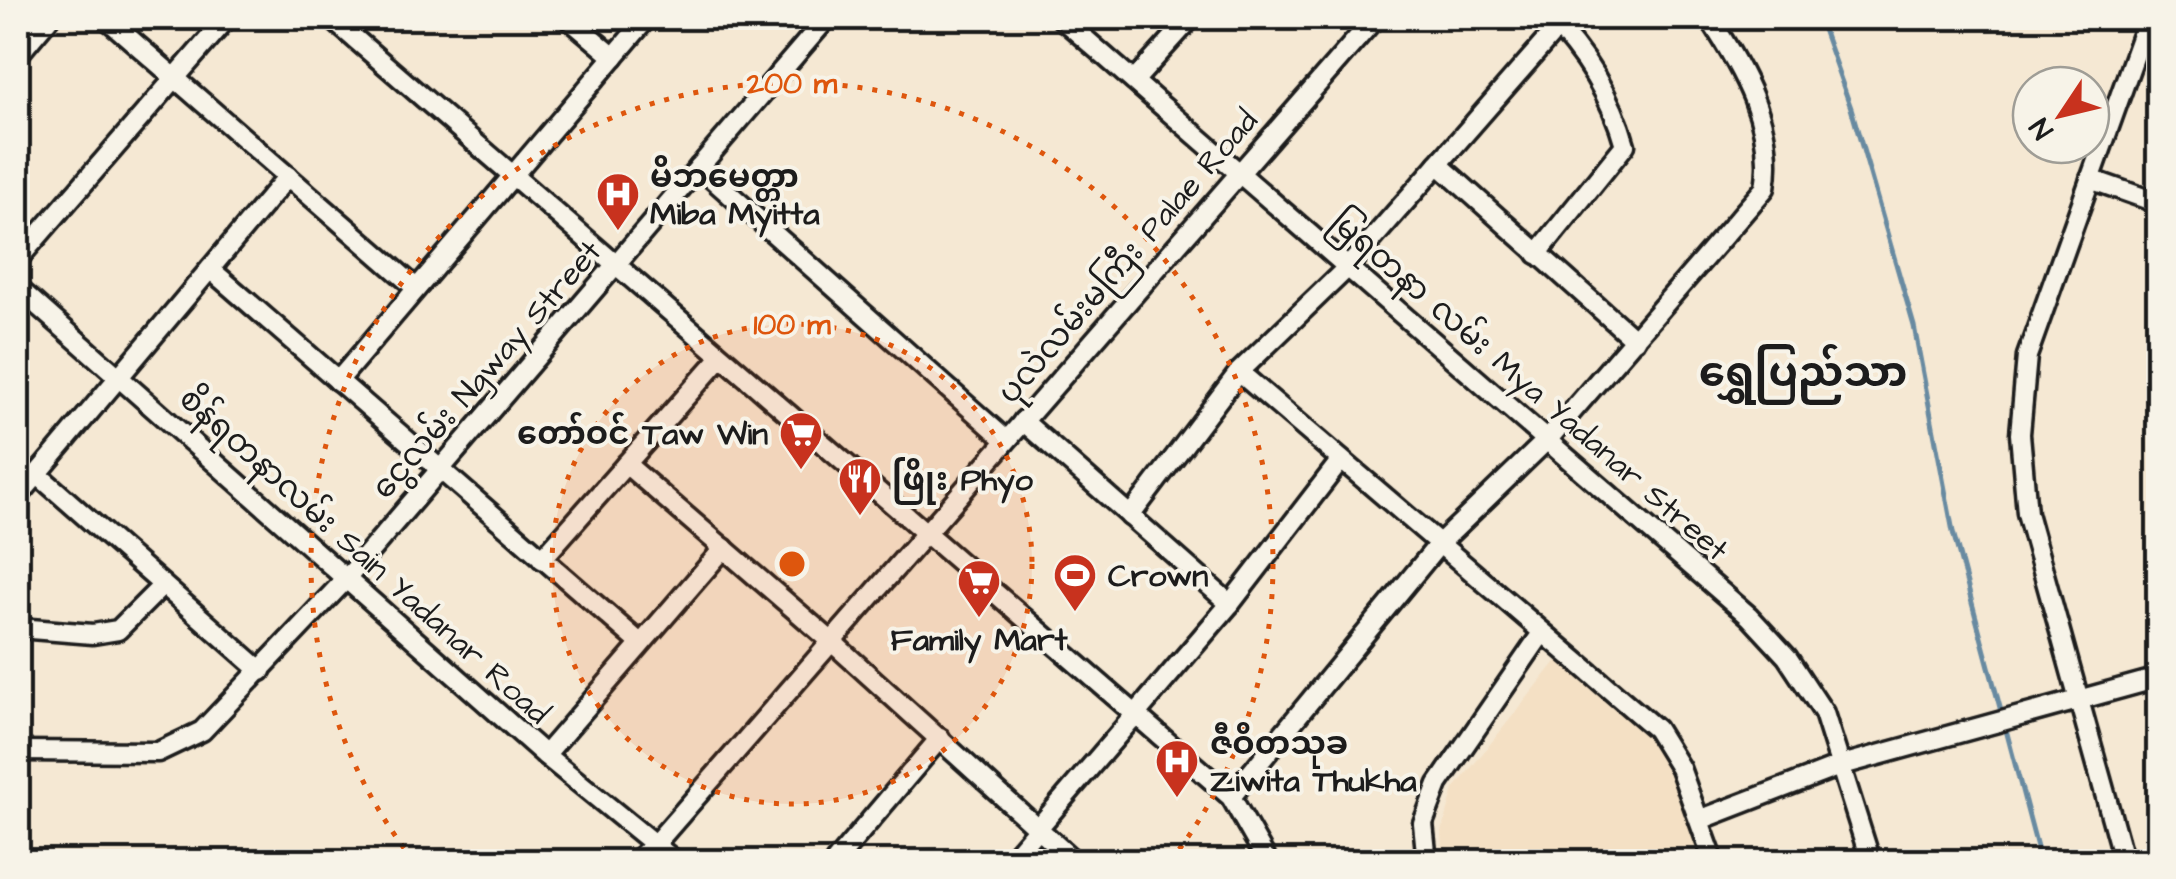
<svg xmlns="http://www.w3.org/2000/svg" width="2176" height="879" font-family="'Architects Daughter','Noto Sans Myanmar',sans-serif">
<rect width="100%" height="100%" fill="#f5e8d3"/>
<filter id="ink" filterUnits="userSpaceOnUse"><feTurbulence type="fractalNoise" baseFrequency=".01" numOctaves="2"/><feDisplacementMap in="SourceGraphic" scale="20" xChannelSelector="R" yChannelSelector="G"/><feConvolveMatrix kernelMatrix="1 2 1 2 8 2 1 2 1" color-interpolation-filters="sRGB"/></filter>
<g filter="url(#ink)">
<path fill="#f4e0c4" d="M1563 653 1660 730 1719 861H1444L1442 832 1454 789Z"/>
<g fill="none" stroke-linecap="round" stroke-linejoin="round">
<g stroke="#678aa1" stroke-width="5">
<path d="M1819 18 1851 108 1914 326 1953 532 2002 715"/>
<path d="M2005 726 2041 862"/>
</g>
<g stroke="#1c1c1c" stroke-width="25">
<g id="minor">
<path d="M106 18 416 288"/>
<path d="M331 18 1231 797 1268 862"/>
<path d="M568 18 614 57"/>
<path d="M1061 18 1749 616 1787 657 1824 713 1871 862"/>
<path d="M18 55 49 18"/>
<path d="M1134 81 1191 18"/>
<path d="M1438 164 1635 340"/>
<path d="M699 167 1006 440"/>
<path d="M2090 179 2158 203"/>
<path d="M1537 254 1625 145C1612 98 1584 52 1549 18"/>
<path d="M18 259 227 18"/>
<path d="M210 269 640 643"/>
<path d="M18 288 545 755 676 862"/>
<path d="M1239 372 1656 729 1680 768 1714 862"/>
<path d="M338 381 647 18"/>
<path d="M1023 421 1230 604"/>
<path d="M626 464 831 641 1075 862"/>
<path d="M37 474 261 671"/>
<path d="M18 497 288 176"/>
<path d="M1130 516 1239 372 1349 266 1558 27"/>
<path d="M542 559 721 357"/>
<path d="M18 628 93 634 118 630 163 585"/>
<path d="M18 751 158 752 202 731 347 578 827 18"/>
<path d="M545 755 724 548"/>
<path d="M1231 797 1439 544 1549 438 1765 188C1776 126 1742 68 1709 18"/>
<path d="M1702 819 1842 765 2158 678"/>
<path d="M635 862 656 843 1375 18"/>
<path d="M835 862 940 738"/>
<path d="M1009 862 1230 604 1341 460"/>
<path d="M1427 862 1423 823 1438 784 1542 633"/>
<path d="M2124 862 2027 513 2020 434 2027 356 2148 18"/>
</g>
</g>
<use href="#minor" stroke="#f7f3e8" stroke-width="18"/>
</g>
</g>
<circle cx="792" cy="564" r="240" fill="#de560d" fill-opacity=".12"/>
<g fill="none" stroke="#de560d" stroke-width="5" stroke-dasharray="5 10">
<circle cx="792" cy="564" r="240"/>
<path d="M413 860A481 481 0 1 1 1171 860"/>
</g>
<defs>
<g id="hospital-pin" transform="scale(2.25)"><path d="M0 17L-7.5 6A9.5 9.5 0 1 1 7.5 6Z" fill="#c8321e" stroke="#f7f3e8"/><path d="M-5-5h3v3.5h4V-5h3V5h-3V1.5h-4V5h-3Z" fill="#fff"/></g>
<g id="supermarket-pin" transform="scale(2.25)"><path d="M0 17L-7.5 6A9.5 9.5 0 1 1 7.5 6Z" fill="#c8321e" stroke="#f7f3e8"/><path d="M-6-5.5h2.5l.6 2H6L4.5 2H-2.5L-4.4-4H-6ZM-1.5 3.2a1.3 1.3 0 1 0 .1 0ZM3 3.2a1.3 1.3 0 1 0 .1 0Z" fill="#fff"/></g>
<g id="restaurant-pin" transform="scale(2.25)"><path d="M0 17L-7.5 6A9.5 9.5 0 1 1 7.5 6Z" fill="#c8321e" stroke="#f7f3e8"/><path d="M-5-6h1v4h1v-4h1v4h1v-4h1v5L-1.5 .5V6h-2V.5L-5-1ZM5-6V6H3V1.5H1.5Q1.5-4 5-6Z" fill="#fff"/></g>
<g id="stadium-pin" transform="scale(2.25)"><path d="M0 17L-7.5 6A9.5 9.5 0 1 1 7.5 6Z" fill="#c8321e" stroke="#f7f3e8"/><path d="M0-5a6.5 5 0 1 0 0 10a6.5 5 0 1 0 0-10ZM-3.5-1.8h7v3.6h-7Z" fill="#fff"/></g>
</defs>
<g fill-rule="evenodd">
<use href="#hospital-pin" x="618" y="194"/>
<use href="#supermarket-pin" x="801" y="433"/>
<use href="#restaurant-pin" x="860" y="479"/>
<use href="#stadium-pin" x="1075" y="575"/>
<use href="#supermarket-pin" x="979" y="581"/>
<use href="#hospital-pin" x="1177" y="761"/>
</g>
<g text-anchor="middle" stroke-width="8" stroke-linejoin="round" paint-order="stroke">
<g font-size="32" font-weight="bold" fill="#1c1c1c" stroke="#f7f3e8" text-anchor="start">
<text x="650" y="187">မိဘမေတ္တာ<tspan x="650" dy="37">Miba Myitta</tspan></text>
<text x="768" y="444" text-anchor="end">တော်ဝင် Taw Win</text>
<text x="892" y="490">ဖြိုး Phyo</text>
<text x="1108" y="586">Crown</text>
<text x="979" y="650" text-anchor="middle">Family Mart</text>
<text x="1210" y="754">ဇီဝိတသုခ<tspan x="1210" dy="37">Ziwita Thukha</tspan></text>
</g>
<g font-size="32" fill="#1c1c1c" stroke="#f7f3e8">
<text transform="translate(1127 256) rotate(-49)" y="11">ပုလဲလမ်းမကြီး Palae Road</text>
<text transform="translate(486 369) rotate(-49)" y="11">ငွေလမ်း Ngway Street</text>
<text transform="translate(1530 385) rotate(41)" y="11">မြရတနာ လမ်း Mya Yadanar Street</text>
<text transform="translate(365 555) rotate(42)" y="11">စိန်ရတနာလမ်း Sain Yadanar Road</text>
</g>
<g font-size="42" font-weight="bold" fill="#1c1c1c" stroke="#f7f3e8">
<text x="1803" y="386">ရွှေပြည်သာ</text>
</g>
</g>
<circle cx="792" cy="564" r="15" fill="#de560d" stroke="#f7f3e8" stroke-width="5"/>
<g font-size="30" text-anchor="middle" font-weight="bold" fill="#de560d" stroke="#f7f3e8" stroke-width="8" stroke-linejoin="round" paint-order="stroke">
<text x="792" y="93">200 m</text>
<text x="792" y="334">100 m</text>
</g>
<rect width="2176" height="879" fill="none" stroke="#f7f3e8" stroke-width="60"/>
<rect x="30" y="30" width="2116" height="819" fill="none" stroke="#1c1c1c" stroke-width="4" filter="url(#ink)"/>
<g transform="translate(2061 115) rotate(235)"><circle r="48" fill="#f7f3e8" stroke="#9f9d96" stroke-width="2.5"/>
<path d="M0-8L18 38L0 25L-18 38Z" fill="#c8321e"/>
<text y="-15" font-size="28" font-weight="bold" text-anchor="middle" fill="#1c1c1c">N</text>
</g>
</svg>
